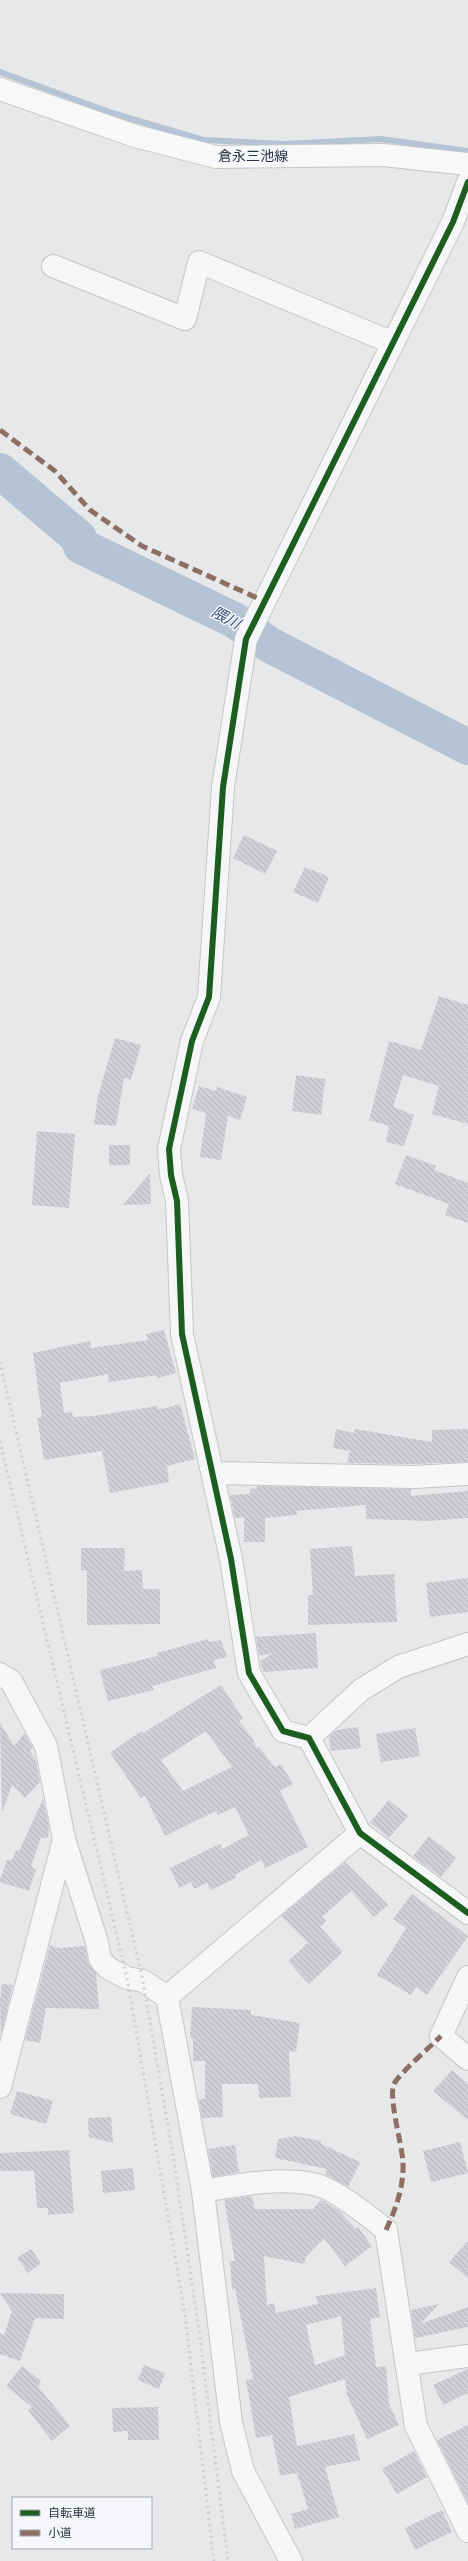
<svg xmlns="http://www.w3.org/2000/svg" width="468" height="2561" font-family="Signika,'Noto Sans JP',sans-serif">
<defs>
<pattern id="building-back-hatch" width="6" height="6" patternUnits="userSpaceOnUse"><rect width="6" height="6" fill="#ced0d3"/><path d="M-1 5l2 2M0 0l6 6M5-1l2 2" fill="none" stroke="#b1b3b6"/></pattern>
</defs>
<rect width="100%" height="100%" fill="#e6e8ea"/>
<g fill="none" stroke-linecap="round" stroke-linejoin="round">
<path stroke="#b4c4d5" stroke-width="6" d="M0 72 112 113 203 140 284 144 381 139 468 151"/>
<path stroke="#b4c4d5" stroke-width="36" d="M0 471 79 538 81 546 234 620 270 645 468 747"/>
</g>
<g fill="url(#building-back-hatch)" fill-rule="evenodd">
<path d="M244 835 277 851 265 874 233 858Z"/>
<path d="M305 867 329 877 318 903 293 892Z"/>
<path d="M439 996 468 1005V1124L432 1114 439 1086 403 1075 393 1107 414 1115 404 1146 386 1142 389 1126 369 1120 389 1041 421 1050Z"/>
<path d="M115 1038 141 1045 131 1080 124 1078 116 1126 94 1124 98 1096Z"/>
<path d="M296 1075 325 1079 321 1115 292 1111Z"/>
<path d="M199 1086 216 1091 217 1087 247 1097 240 1120 228 1116 221 1160 200 1157 206 1113 192 1109Z"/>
<path d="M37 1131 75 1134 69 1208 32 1205Z"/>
<rect x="109" y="1145" width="21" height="20"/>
<path d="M406 1155 436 1166 434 1170 468 1183V1223L445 1215 449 1204 395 1184Z"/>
<path d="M150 1173 151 1204 123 1205Z"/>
<path d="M164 1330 176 1373 158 1378 157 1375 109 1382 108 1374 60 1383 64 1413 72 1412 73 1417 94 1416 157 1406 158 1410 180 1404 195 1459 167 1466 169 1482 110 1493 102 1451 44 1460 37 1418 42 1417 33 1353 90 1341 91 1348 148 1340 146 1334Z"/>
<path d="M336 1429 354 1433 355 1429 432 1442V1430L468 1429V1462L412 1464 347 1463 350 1451 333 1448Z"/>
<path d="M257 1486 411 1489V1496L468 1491V1518L430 1521 366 1519V1505L296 1511 297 1515 265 1518V1542H244V1517L235 1518 230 1495 250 1494V1489L257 1488Z"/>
<path d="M352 1546 355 1576 394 1574 397 1622 308 1625V1595H313L310 1549Z"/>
<path d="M81 1548H125L124 1571 142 1570 143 1589H160V1624L87 1625V1571L81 1570Z"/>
<path d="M468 1578V1612L430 1617 426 1583Z"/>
<path d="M316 1633 318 1668 263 1672 260 1661 273 1653 259 1656 256 1637Z"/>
<path d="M208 1639 209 1642 221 1640 227 1657 214 1660 216 1668 152 1686 154 1690 108 1701 100 1670 158 1656 157 1653Z"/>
<path d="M221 1685 243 1718 239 1721 253 1739 256 1748 259 1747 275 1767 281 1764 293 1784 280 1791 308 1847 265 1868 261 1860 235 1875 236 1878 211 1890 207 1883 194 1889 191 1882 179 1888 170 1868 220 1844 222 1849 249 1835 235 1807 218 1815 216 1811 165 1836 145 1796 141 1798 110 1753 141 1731 143 1733ZM206 1731 232 1767 183 1791 161 1760Z"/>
<path d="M0 1723 14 1746 24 1734 26 1736 33 1747 30 1751 36 1761 40 1782 25 1798 12 1785 2 1813Z"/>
<path d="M358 1727 361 1748 331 1751 329 1736 337 1730Z"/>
<path d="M415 1728 420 1756 381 1762 376 1734Z"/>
<path d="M43 1799 49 1827 48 1838H41L31 1866 36 1870 29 1891 0 1882V1880L7 1860H12L16 1850 19 1851Z"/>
<path d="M389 1800 408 1816 389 1838 370 1822Z"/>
<path d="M429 1836 456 1858 441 1877 413 1856Z"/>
<path d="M345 1862 388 1905 374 1917 351 1891 322 1917 326 1921 320 1927 343 1952 309 1984 288 1961 308 1943 281 1916Z"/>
<path d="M412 1894 468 1936 427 1995 416 1987 411 1995 377 1975 406 1928 393 1919Z"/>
<path d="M50 1945 59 1948 85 1946 88 1962 96 1973 99 2009 46 2008 40 2043 25 2040Z"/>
<path d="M2 1984 13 1985 1 2035 0 2000Z"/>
<path d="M192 2007 251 2010V2015L300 2023 296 2052 289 2051 291 2097 259 2098 258 2084H222L223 2117 202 2118 199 2099H205V2061H193V2039L190 2038Z"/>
<path d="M452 2070 468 2084V2120L433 2091Z"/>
<path d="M17 2091 53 2101 46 2124 10 2114Z"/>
<path d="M111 2117 113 2143 89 2137 88 2118Z"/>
<path d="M296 2136 321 2141V2144L360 2162 348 2187 325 2174 327 2169 275 2158 278 2139Z"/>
<path d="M460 2142 468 2173 431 2182 423 2151Z"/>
<path d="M235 2145 239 2172 213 2177 208 2149Z"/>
<path d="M69 2150 74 2213 48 2215V2208H37L34 2171H0V2153Z"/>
<path d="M133 2168 135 2190 103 2193 101 2171Z"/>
<path d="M252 2196 255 2209H313L321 2200 338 2210 356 2229 358 2227 372 2246 345 2266 324 2238 306 2257 304 2264 264 2256 267 2305 274 2303 276 2313 318 2304 316 2296 376 2288 380 2317 370 2319 376 2367 386 2366 389 2404 399 2425 367 2439 347 2395 345 2379 289 2397 297 2446 354 2434 360 2460 325 2467 339 2517 295 2529 291 2514 308 2509 297 2473 280 2476 272 2435 256 2438 246 2380 253 2379 235 2289H232L230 2261H235L224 2200ZM341 2316 345 2355 315 2365 306 2325Z"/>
<path d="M468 2241V2278L449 2262Z"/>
<path d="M31 2249 41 2263 28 2273 17 2258Z"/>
<path d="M0 2293 64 2294V2319L35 2318 20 2361 0 2354V2333L4 2335 12 2311Z"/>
<path d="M439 2304 420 2324 468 2307V2327L415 2338 411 2310Z"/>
<path d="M144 2365 165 2373 159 2389 138 2380Z"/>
<path d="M22 2366 41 2381 38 2386 70 2426 52 2441 28 2410 32 2407 6 2386Z"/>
<path d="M468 2369V2393L443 2405 433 2385Z"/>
<path d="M158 2407 159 2440H128V2431L113 2432 112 2408Z"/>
<path d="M468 2425V2503L437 2440Z"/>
<path d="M414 2451 427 2477 397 2494 382 2469Z"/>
<path d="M442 2510 452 2532 415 2550 405 2528Z"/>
</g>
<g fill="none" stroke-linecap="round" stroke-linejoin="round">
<g stroke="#c4c6c8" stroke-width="24">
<g id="minor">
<path d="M468 182 453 222 246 639 223 787 209 997 192 1041 169 1149 171 1175 177 1201 182 1334 231 1559 249 1673 283 1731 309 1738 360 1833 468 1913"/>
<path d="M53 266 185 319 199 262 393 343"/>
<path d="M212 1473 414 1477 468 1474"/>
<path d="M0 1674 11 1681 46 1746 64 1839 97 1942 100 1959 108 1968 127 1978 143 1981 167 1997 203 2191 231 2422 243 2471 291 2561"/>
<path d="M309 1738 361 1690 398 1667 468 1644"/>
<path d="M468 1977 441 2036 468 2059"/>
<path d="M167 1997 360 1833"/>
<path d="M0 2087 64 1839"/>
<path d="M203 2191C239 2185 277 2177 313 2184 332 2187 370 2217 386 2230L416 2426 468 2531"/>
<path d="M408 2364 468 2356"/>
</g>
</g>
<g stroke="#c4c6c8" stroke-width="24">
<path id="secondary" d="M0 89 135 136 216 157 383 155 468 164"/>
</g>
<use href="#minor" stroke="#f5f6f7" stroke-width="22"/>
<use href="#secondary" stroke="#f8f8f8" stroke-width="22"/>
<g stroke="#cecfd2" stroke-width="3" stroke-dasharray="2 4" stroke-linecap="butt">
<path d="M0 1362 143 1981 174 2161 199 2331 228 2561"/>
<path d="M0 1441 127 1978 185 2315 214 2561"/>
</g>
<g stroke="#8d6e63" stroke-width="5" stroke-dasharray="10 5" stroke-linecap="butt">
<path d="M0 430 55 471 90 510 142 546 266 602"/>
<path d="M386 2230C396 2208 404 2187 403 2162 402 2145 388 2096 394 2084 398 2075 432 2045 441 2036"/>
</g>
<g stroke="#f4f6f9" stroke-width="8">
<path id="cycleway" d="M468 182 453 222 246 639 223 787 209 997 192 1041 169 1149 171 1175 177 1201 182 1334 231 1559 249 1673 283 1731 309 1738 360 1833 468 1913"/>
</g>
<use href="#cycleway" stroke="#1b5e20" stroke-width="6"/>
</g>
<g text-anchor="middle" stroke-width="3" stroke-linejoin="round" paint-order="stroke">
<g font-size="14" fill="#2b3445" stroke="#f4f6f9">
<text x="253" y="161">倉永三池線</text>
</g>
<g font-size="15" font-style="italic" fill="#34527a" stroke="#f4f6f9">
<text transform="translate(226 618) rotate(29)" y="5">隈川</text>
</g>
</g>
<rect x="12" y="2497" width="140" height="52" fill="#f4f6f9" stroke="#a4a8b1"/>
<rect x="20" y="2510" width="20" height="6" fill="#1b5e20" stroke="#a4a8b1"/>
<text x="48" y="2517" font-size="12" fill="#2b3445">自転車道</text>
<rect x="20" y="2530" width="20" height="6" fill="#8d6e63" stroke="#a4a8b1"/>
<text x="48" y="2537" font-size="12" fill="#2b3445">小道</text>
</svg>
